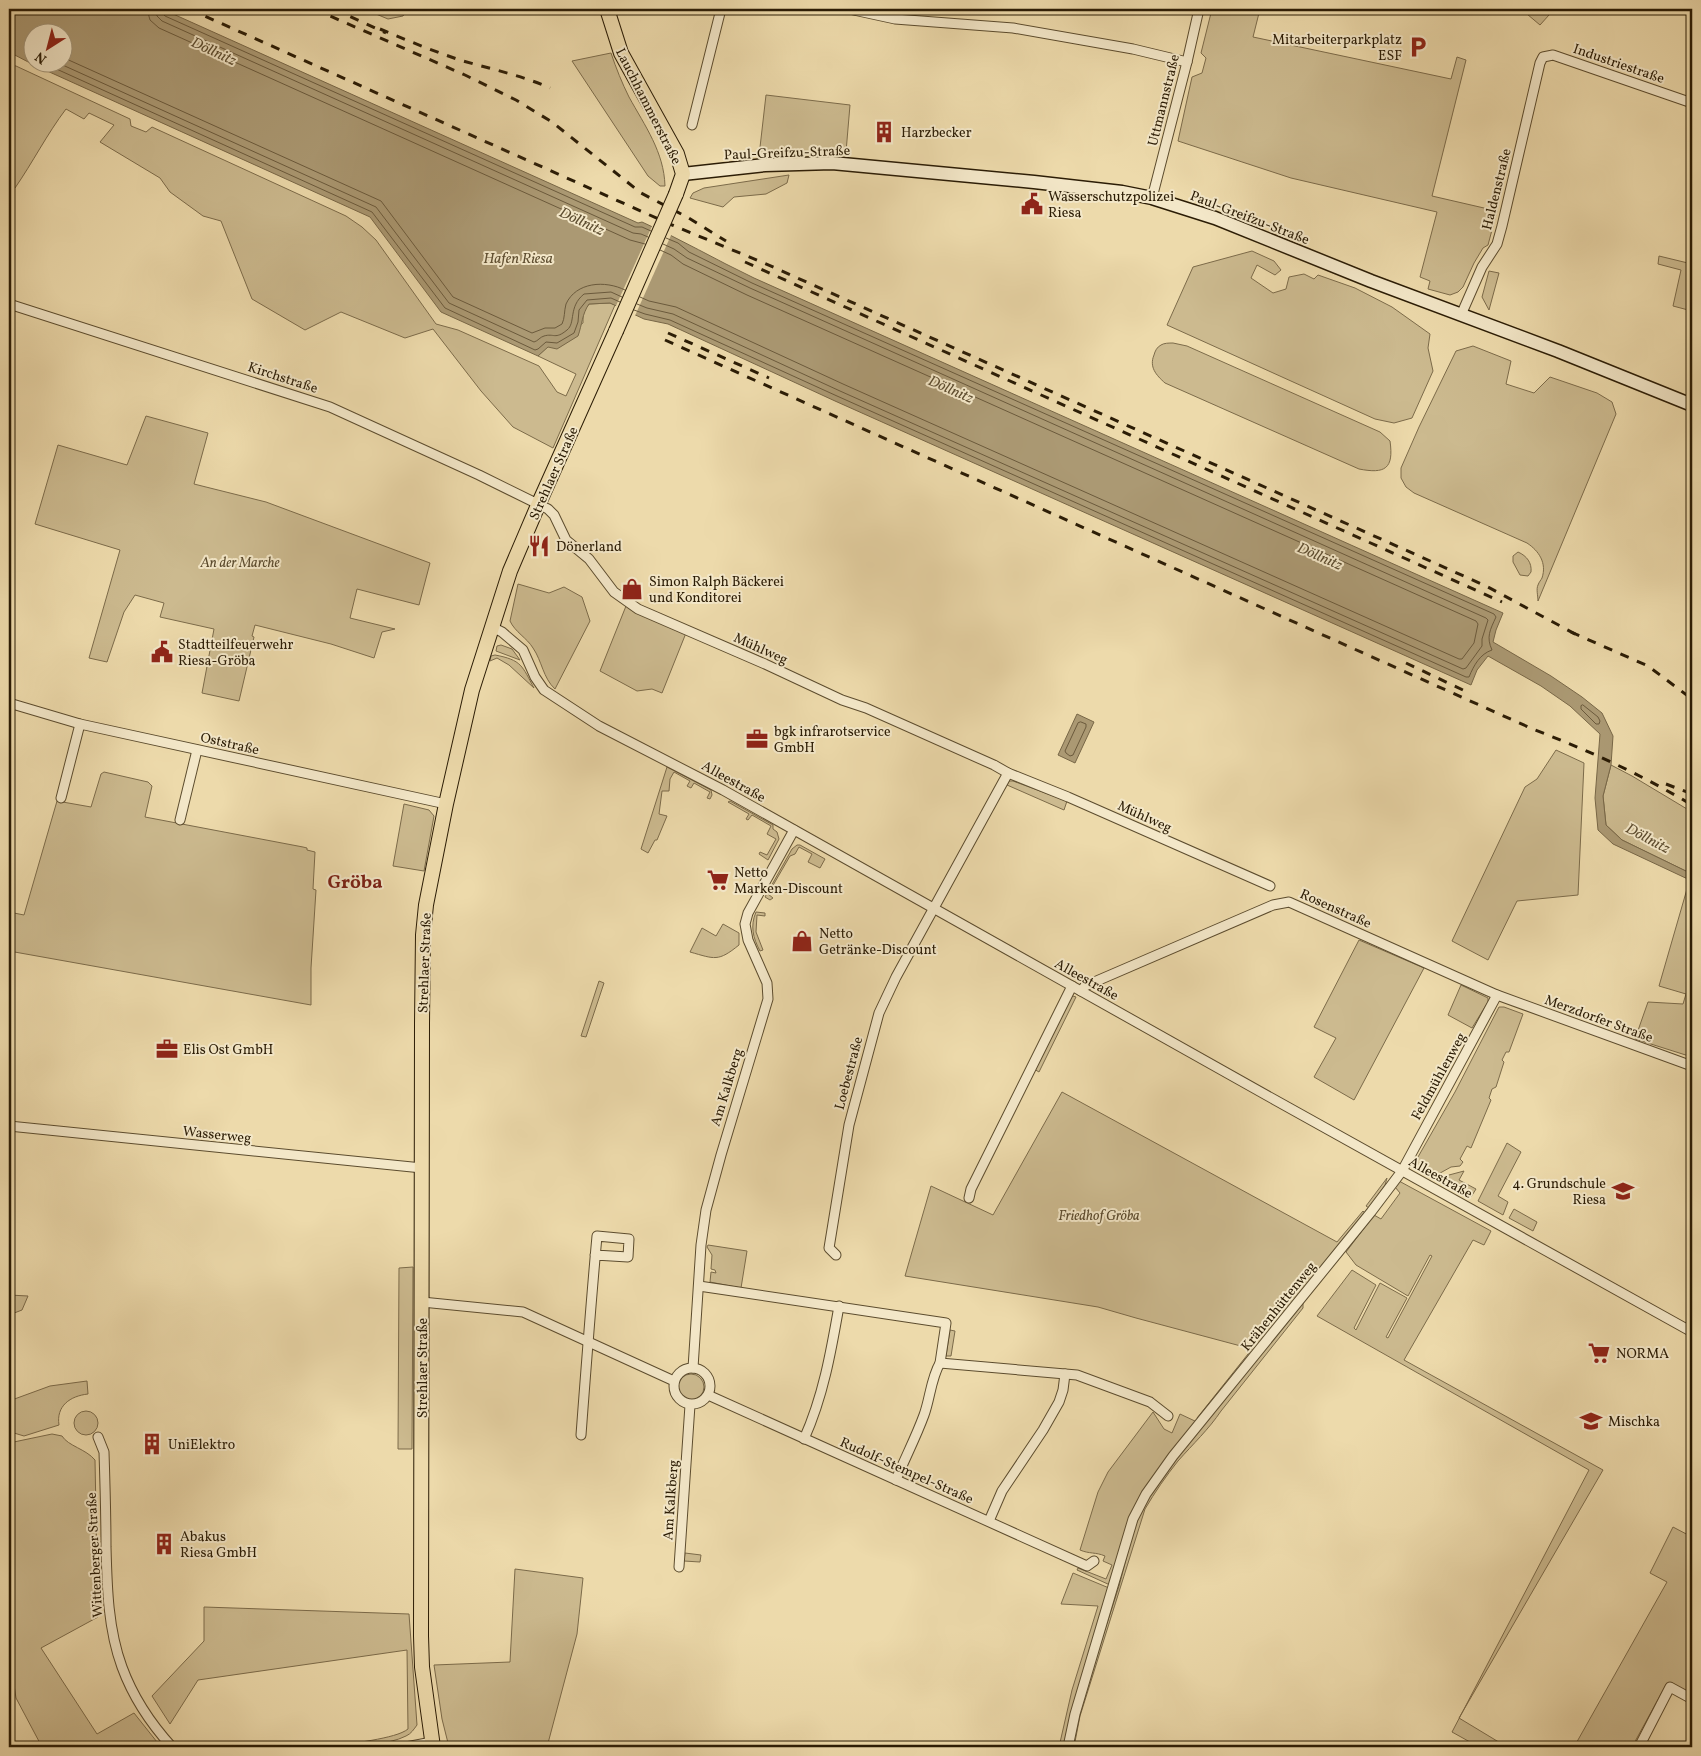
<svg xmlns="http://www.w3.org/2000/svg" width="1701" height="1756" font-family="Vollkorn,serif">
<rect width="100%" height="100%" fill="#eddaab"/>
<filter id="stains"><feTurbulence type="fractalNoise" baseFrequency=".004" numOctaves="4"/><feColorMatrix values="0 0 0 0 .2 0 0 0 0 .09 0 0 0 0 .02 0 0 0 .5 -.17"/></filter>
<radialGradient id="worn" r=".72"><stop offset=".6" stop-color="#630" stop-opacity="0"/><stop offset="1" stop-color="#630" stop-opacity=".3"/></radialGradient>
<g fill="#ccba8f" stroke="#7c6b4a">
<path d="M364 9H408L403 16 388 19Z"/>
<path d="M1212 9H1260L1253 37 1451 79 1457 57 1466 60 1432 196 1497 211 1488 245 1483 248 1474 263 1463 287 1458 292 1450 295 1428 289 1430 281 1420 277 1437 212 1291 178 1178 141 1192 77 1202 73 1206 58 1201 53Z"/>
<path d="M1521 9H1542L1549 15 1540 25Z"/>
<path d="M611 53C616 68 622 83 629 97 645 126 664 152 665 186H660L648 176 572 61Z"/>
<path d="M9 65 16 66 130 119 131 126 146 132 152 127 346 216 362 227 376 240 436 324 458 330 539 366 557 392 566 396 576 374 538 356 548 346 583 323V312L589 304 610 303 615 305 553 448 513 427 481 391 433 329 405 338 341 312 305 330 252 299 221 221 203 216 170 192 160 178 100 142 114 125 89 113 84 119 66 109C47 134 33 162 15 188L9 182Z"/>
<path d="M766 95 850 105 846 152 795 151 759 156Z"/>
<path d="M789 175 787 183 766 194 734 197 723 207 690 198 693 193 704 188Z"/>
<path d="M1252 251 1274 261 1281 270 1275 275 1257 265 1251 278 1273 293 1286 289 1289 277 1304 274 1314 279 1318 275 1355 288 1392 307 1430 334 1428 348 1433 371 1412 418 1394 423 1375 419 1167 325 1193 267Z"/>
<path d="M1659 256 1692 264V311L1673 306 1681 270 1658 264Z"/>
<path d="M1489 271 1499 273 1489 310 1482 297Z"/>
<path d="M1173 343 1187 346 1380 432 1390 441C1394 469 1385 474 1359 469L1165 383C1156 375 1149 367 1154 355 1155 351 1157 347 1161 345 1164 343 1169 343 1173 343Z"/>
<path d="M1473 346 1511 361 1506 384 1534 393 1550 377 1597 393 1612 402 1616 414 1538 601C1538 596 1536 589 1538 585 1539 582 1541 580 1542 578 1547 563 1539 551 1527 543L1414 493 1406 487 1401 478V468L1419 427 1456 351Z"/>
<path d="M146 416 208 433 194 484 266 502 430 563 419 605 357 589 350 618 395 629 382 632 374 658 331 644 255 625 252 636 254 637 239 701 202 693 214 629 160 617 164 603 135 595 124 612 107 662 89 658 120 550 35 524 58 445 127 465Z"/>
<path d="M1518 552C1527 556 1532 563 1531 572L1528 576 1520 575 1513 562V556Z"/>
<path d="M518 584 549 593 564 587 582 597 590 621 555 689C543 678 542 661 533 648 527 638 515 632 510 621Z"/>
<path d="M626 606 686 633 662 693 652 689 637 691 600 671Z"/>
<path d="M501 645 512 649 520 660 496 651 497 646Z"/>
<path d="M495 655C522 660 522 666 534 688L509 665 497 658 490 661 491 656Z"/>
<path d="M1556 750 1584 763 1578 895 1517 901 1488 960 1452 941 1525 787 1537 779Z"/>
<path d="M1611 765 1632 776 1692 812V874L1622 840 1606 825 1603 796Z"/>
<path d="M667 767 711 790 712 795 710 799 707 798 710 792 694 783 691 788 687 786 690 781 674 772 670 779 669 791H662L659 814 667 816 657 840H655L648 853 641 849Z"/>
<path d="M104 772 148 782 152 786 145 817 303 847 307 848V850L315 852 313 889 316 890 311 968V1005L9 951V912L24 915 57 801 91 807 101 774Z"/>
<path d="M1009 781H1013L1067 801 1064 810 1007 785Z"/>
<path d="M730 801 773 825V829L777 832 779 839 768 860 759 854 760 852 767 855 776 839 767 834 771 826 752 815 748 820 746 819 749 814 728 802Z"/>
<path d="M404 804 429 810 434 816 424 871 393 866Z"/>
<path d="M797 845H800L825 859 820 868 808 862 812 854 799 847 795 854 790 856 768 894 773 898 770 900 765 897 792 849Z"/>
<path d="M1687 889 1692 891V1057L1635 1039 1648 1002 1683 1004 1686 994 1659 986Z"/>
<path d="M756 912 765 913V916L757 915 756 932 763 950 760 951C753 938 750 926 756 912Z"/>
<path d="M723 924 739 933V945C718 962 715 959 690 952L702 928 716 936Z"/>
<path d="M1359 940 1424 968 1354 1100 1314 1077 1336 1038 1314 1027Z"/>
<path d="M599 981 604 983 586 1037 581 1036Z"/>
<path d="M1461 985 1488 998V1002L1472 1028 1448 1015Z"/>
<path d="M1073 996 1076 997 1039 1072 1034 1069 1070 998Z"/>
<path d="M1499 1007H1504L1523 1014 1509 1052H1506L1502 1060 1504 1062 1496 1087 1492 1089 1489 1098 1491 1100 1471 1148 1467 1146 1460 1159 1463 1162 1460 1166 1451 1167 1433 1177 1418 1168 1414 1164 1455 1092Z"/>
<path d="M1062 1092 1337 1242 1363 1211 1365 1213 1200 1419 1197 1418 1252 1349 1136 1318 1098 1307 905 1276 931 1186 993 1215Z"/>
<path d="M1507 1143 1521 1152 1498 1196 1508 1202 1503 1215 1478 1201Z"/>
<path d="M1464 1171 1459 1180 1476 1189 1471 1197 1441 1181 1449 1175Z"/>
<path d="M1387 1178 1385 1185 1369 1208 1366 1206Z"/>
<path d="M1399 1181 1491 1231 1484 1245 1473 1240 1404 1360 1603 1470 1459 1718 1507 1747H1479L1452 1732 1589 1470 1317 1316 1352 1270 1376 1285 1354 1328 1356 1330 1380 1283 1407 1298 1386 1337 1388 1338 1432 1256 1430 1255 1408 1296 1356 1265 1346 1252 1374 1215 1381 1219 1400 1193 1395 1187Z"/>
<path d="M1514 1209 1537 1222 1533 1231 1509 1218Z"/>
<path d="M708 1245 747 1251 741 1288 710 1282 711 1272 716 1273 715 1270 711 1269 712 1255 707 1247Z"/>
<path d="M413 1267 412 1449H398L399 1268Z"/>
<path d="M9 1295 28 1296 22 1310 9 1315Z"/>
<path d="M1303 1302V1308L1221 1411C1209 1429 1193 1444 1178 1461 1166 1476 1155 1492 1145 1509L1080 1716 1074 1747H1071C1083 1692 1102 1640 1119 1586 1126 1561 1131 1534 1142 1509 1150 1491 1164 1475 1176 1459Z"/>
<path d="M950 1330 955 1331 951 1356H946Z"/>
<circle cx="691" cy="1387" r="13"/>
<path d="M87 1381 88 1394C70 1396 56 1406 59 1425L24 1436 14 1433 9 1434V1401L50 1386Z"/>
<circle cx="86" cy="1423" r="12"/>
<path d="M1153 1412 1164 1429 1172 1433 1180 1414 1197 1422 1152 1478 1110 1585 1077 1570 1078 1568 1106 1579 1112 1565 1103 1561 1105 1556C1096 1552 1089 1554 1080 1550L1098 1492 1108 1472Z"/>
<path d="M52 1434 62 1436C68 1446 86 1449 95 1460L98 1617 41 1648 97 1734 134 1713 161 1747H42L16 1698 12 1672 9 1665V1443Z"/>
<path d="M1673 1527 1692 1537V1696L1667 1683 1632 1747H1574L1667 1582 1650 1573Z"/>
<path d="M685 1553 701 1555 700 1562 684 1561Z"/>
<path d="M515 1569 583 1578 577 1634 547 1747H449L442 1719 434 1665 510 1662Z"/>
<path d="M1073 1573 1109 1588 1064 1747H1059L1072 1690 1098 1606 1061 1604Z"/>
<path d="M204 1607 409 1614 417 1725C414 1729 411 1734 406 1736 389 1745 351 1747 332 1747 349 1743 396 1739 408 1729L407 1650 198 1680 170 1724 152 1696 204 1641Z"/>
</g>
<g fill="#ab9973" stroke="#786747" fill-rule="evenodd">
<path d="M9 9H162L638 223 642 222C681 239 716 260 754 278L1503 613 1496 630 1493 642 1551 676 1582 697 1602 713 1613 736 1611 765 1603 796 1606 825 1622 840 1692 874V881L1613 844 1598 830 1595 798 1600 734 1570 706 1541 686 1488 656 1477 670 1471 685 835 401 668 324 644 319 610 303 589 304C582 314 582 325 578 336L557 349 548 347 538 356 441 312 370 217 34 65 9 52ZM32 32H62V62H32Z"/>
<path d="M1077 714 1094 722 1075 763 1058 755Z"/>
</g>
<path fill="#eddaab" d="M653 224 672 233 634 318 615 308Z"/>
<g fill="none" stroke-linecap="round" stroke-linejoin="round">
<g stroke="#6b5a3c" stroke-width="1">
<path d="M147 9 150 20 159 28 630 240 645 244"/>
<path d="M155 9 157 16 162 21 633 233 641 234 648 237"/>
<path d="M161 9 162 13 165 16 635 227H642L651 231"/>
<path d="M62 57 381 201 453 297 532 333 545 328H555L562 324C565 318 564 311 566 304 576 282 605 280 625 290"/>
<path d="M41 62 372 212 445 308 535 350 538 349 546 342 557 343 574 333 578 322 579 310 587 300 611 298 620 302"/>
<path d="M56 62 376 207 449 303 534 342C538 341 540 337 544 336 554 333 555 340 567 330 576 323 568 307 584 294L611 292 622 297"/>
<path d="M640 297 649 301 676 307 843 384 1459 659H1462L1474 643 1478 624 1476 621 747 295 683 264 671 255 660 250"/>
<path d="M637 304 647 308 673 314 840 391 1463 669 1466 668 1482 646V639L1488 620 1486 618 750 288 687 258 674 249 663 244"/>
<path d="M634 310 645 314 670 320 837 396 1466 677H1469C1474 665 1480 654 1492 650 1486 637 1490 630 1496 617L1494 614 752 283 689 252 678 243 666 238"/>
<path d="M1583 705 1598 717 1600 721 1599 724H1596L1581 709V706Z"/>
<path d="M1081 722 1086 724V727L1073 755 1070 756 1066 753 1065 751 1078 723Z"/>
</g>
<g stroke="#5c4c2e" stroke-width="11">
<g id="street">
<path d="M849 9 895 19 1013 28 1133 49 1187 62"/>
<path d="M692 125 721 9"/>
<path d="M1152 198 1187 62 1199 9"/>
<path d="M9 304 330 407 479 475 548 509 554 515 566 540 589 559 614 592 638 609 765 664 842 700 866 708 994 765 1008 773 1068 797 1270 886"/>
<path d="M1461 315 1482 267 1497 244 1502 226 1540 63 1543 57 1553 55 1692 103"/>
<path d="M492 627 502 632 523 650 535 677 544 690 599 726 723 790 1275 1100 1692 1332"/>
<path d="M9 703 80 724 446 804"/>
<path d="M61 798 80 724"/>
<path d="M180 820 197 750"/>
<path d="M1081 991 1085 986 1273 905 1289 902 1497 995 1692 1066"/>
<path d="M9 1126 422 1168"/>
<path d="M969 1198 971 1189 1072 986"/>
<path d="M836 1255 829 1248 849 1125 879 1013 896 977 1008 773"/>
<path d="M699 1286 946 1323 940 1363C931 1378 930 1399 924 1415 916 1437 905 1458 896 1480"/>
<path d="M422 1302 523 1312 674 1381"/>
<path d="M940 1363 1077 1375 1150 1402 1168 1416"/>
<circle cx="692" cy="1386" r="18"/>
<path d="M693 1368 701 1245 706 1210 721 1155 768 999 767 983 748 940 745 924 748 913 794 830"/>
<path d="M708 1395 1087 1566 1094 1561"/>
<path d="M581 1435C586 1368 591 1302 597 1236L629 1239 628 1257 595 1255"/>
<path d="M98 1437 104 1452C105 1483 106 1515 106 1547 107 1587 108 1629 122 1667 133 1697 151 1724 172 1747"/>
<path d="M804 1439C823 1397 831 1352 839 1306"/>
<path d="M989 1521 1002 1491 1043 1430 1059 1402 1063 1390 1065 1374"/>
<path d="M679 1567 690 1405"/>
<path d="M406 1747 432 1742"/>
<path d="M1068 1747 1075 1714 1133 1519 1146 1494 1173 1456 1371 1212 1402 1171 1497 995"/>
<path d="M1639 1747 1670 1687 1692 1699"/>
</g>
</g>
<g stroke="#2b1c05" stroke-width="15">
<path id="secondary" d="M683 174 765 165 832 163 1034 182 1122 192 1152 198 1215 218 1371 281 1558 351 1692 405"/>
</g>
<g stroke="#2b1c05" stroke-width="16">
<g id="primary">
<path d="M607 9 621 53 677 154 683 174 676 194"/>
<path d="M433 1747 422 1667 421 1636 422 1023 423 935 426 905 446 804 472 690 510 571 539 503 616 331"/>
</g>
</g>
<use href="#street" stroke="#f3e7c8" stroke-width="9"/>
<use href="#secondary" stroke="#f3e7c8" stroke-width="12"/>
<use href="#primary" stroke="#eddaab" stroke-width="14"/>
<g stroke="#2b1c05" stroke-width="3" stroke-dasharray="9 9" stroke-linecap="butt">
<path d="M189 9 672 225 764 263 1486 586 1577 635"/>
<path d="M314 9 465 75 516 100 552 122 641 193 687 217 726 241"/>
<path d="M334 9 386 33"/>
<path d="M380 29C406 40 433 51 460 60 490 69 521 75 550 88"/>
<path d="M745 262 1502 602"/>
<path d="M668 333 769 378"/>
<path d="M665 340 1535 730C1590 751 1642 775 1692 805"/>
<path d="M1571 632 1648 666 1692 699"/>
<path d="M1406 663 1465 691"/>
<path d="M1666 784 1692 794"/>
</g>
<g stroke="#2b1c05" stroke-width="16" stroke-linecap="butt">
<path id="primary-bridge" d="M616 331 676 194"/>
</g>
<use href="#primary-bridge" stroke="#eddaab" stroke-width="14"/>
</g>
<defs>
<g id="parking-bare" transform="scale(1.725)"><path d="M-3.5-5.5H1a3.5 3.5 0 0 1 0 7H-1V5.5H-3.5ZM-1-3.4V-.6H.8a1.4 1.4 0 0 0 0-2.8Z" fill="#8f2418" stroke="#f3e7c8" stroke-width="2.5" paint-order="stroke"/></g>
<g id="building-bare" transform="scale(1.725)"><path d="M-4-6H4V6H1V3H-1V6H-4ZM-2.5-4.3h1.7v1.8h-1.7ZM.8-4.3h1.7v1.8H.8ZM-2.5-1h1.7V.8h-1.7ZM.8-1h1.7V.8H.8Z" fill="#8f2418" stroke="#f3e7c8" stroke-width="2.5" paint-order="stroke"/></g>
<g id="civic-bare" transform="scale(1.725)"><path d="M-.6-6.5H3V-4.5H.6V-3L4-1V1h2V6H-6V1h2V-1L-.6-3ZM-1.2 2.5V6h2.4V2.5Z" fill="#8f2418" stroke="#f3e7c8" stroke-width="2.5" paint-order="stroke"/></g>
<g id="restaurant-bare" transform="scale(1.725)"><path d="M-5-6h1v4h1v-4h1v4h1v-4h1v5L-1.5 .5V6h-2V.5L-5-1ZM5-6V6H3V1.5H1.5Q1.5-4 5-6Z" fill="#8f2418" stroke="#f3e7c8" stroke-width="2.5" paint-order="stroke"/></g>
<g id="shop-bare" transform="scale(1.725)"><path d="M-5-2.5h2.3a2.7 3.5 0 0 1 5.4 0H5L5.5 6h-11ZM-1.5-2.5h3a1.5 2.3 0 0 0-3 0Z" fill="#8f2418" stroke="#f3e7c8" stroke-width="2.5" paint-order="stroke"/></g>
<g id="office-bare" transform="scale(1.725)"><path d="M-6-3h4V-5.5h4V-3h4V5H-6ZM-1-4.5V-3h2v-1.5ZM-6 0V1H6V0Z" fill="#8f2418" stroke="#f3e7c8" stroke-width="2.5" paint-order="stroke"/></g>
<g id="supermarket-bare" transform="scale(1.725)"><path d="M-6-5.5h2.5l.6 2H6L4.5 2H-2.5L-4.4-4H-6ZM-1.5 3.2a1.3 1.3 0 1 0 .1 0ZM3 3.2a1.3 1.3 0 1 0 .1 0Z" fill="#8f2418" stroke="#f3e7c8" stroke-width="2.5" paint-order="stroke"/></g>
<g id="school-bare" transform="scale(1.725)"><path d="M0-5L7-2L0 1L-7-2ZM-4 1L0 2.5L4 1V4Q0 6-4 4Z" fill="#8f2418" stroke="#f3e7c8" stroke-width="2.5" paint-order="stroke"/></g>
</defs>
<g fill-rule="evenodd">
<use href="#parking-bare" x="1418" y="47"/>
<use href="#building-bare" x="884" y="132"/>
<use href="#civic-bare" x="1032" y="204"/>
<use href="#restaurant-bare" x="539" y="546"/>
<use href="#shop-bare" x="632" y="589"/>
<use href="#civic-bare" x="162" y="652"/>
<use href="#office-bare" x="757" y="739"/>
<use href="#supermarket-bare" x="718" y="880"/>
<use href="#shop-bare" x="802" y="941"/>
<use href="#office-bare" x="167" y="1049"/>
<use href="#school-bare" x="1623" y="1191"/>
<use href="#supermarket-bare" x="1599" y="1353"/>
<use href="#school-bare" x="1591" y="1421"/>
<use href="#building-bare" x="152" y="1444"/>
<use href="#building-bare" x="164" y="1544"/>
</g>
<g text-anchor="middle" stroke-width="4" stroke-linejoin="round" paint-order="stroke">
<g font-size="14" fill="#2b1c05" stroke="#f3e7c8" text-anchor="start">
<text x="1402" y="44" text-anchor="end">Mitarbeiterparkplatz<tspan x="1402" dy="16">ESF</tspan></text>
<text x="901" y="137">Harzbecker</text>
<text x="1048" y="201">Wasserschutzpolizei<tspan x="1048" dy="16">Riesa</tspan></text>
<text x="556" y="551">Dönerland</text>
<text x="649" y="586">Simon Ralph Bäckerei<tspan x="649" dy="16">und Konditorei</tspan></text>
<text x="178" y="649">Stadtteilfeuerwehr<tspan x="178" dy="16">Riesa-Gröba</tspan></text>
<text x="774" y="736">bgk infrarotservice<tspan x="774" dy="16">GmbH</tspan></text>
<text x="734" y="877">Netto<tspan x="734" dy="16">Marken-Discount</tspan></text>
<text x="819" y="938">Netto<tspan x="819" dy="16">Getränke-Discount</tspan></text>
<text x="183" y="1054">Elis Ost GmbH</text>
<text x="1606" y="1188" text-anchor="end">4. Grundschule<tspan x="1606" dy="16">Riesa</tspan></text>
<text x="1616" y="1358">NORMA</text>
<text x="1608" y="1426">Mischka</text>
<text x="168" y="1449">UniElektro</text>
<text x="180" y="1541">Abakus<tspan x="180" dy="16">Riesa GmbH</tspan></text>
</g>
<g font-size="14" fill="#2b1c05" stroke="#f3e7c8">
<text transform="translate(1619 63) rotate(19)" y="5">Industriestraße</text>
<text transform="translate(1163 100) rotate(-76)" y="5">Uttmannstraße</text>
<text transform="translate(649 106) rotate(63)" y="5">Lauchhammerstraße</text>
<text transform="translate(787 152) rotate(-2)" y="5">Paul-Greifzu-Straße</text>
<text transform="translate(1496 189) rotate(-76)" y="5">Haldenstraße</text>
<text transform="translate(1250 217) rotate(21)" y="5">Paul-Greifzu-Straße</text>
<text transform="translate(283 377) rotate(18)" y="5">Kirchstraße</text>
<text transform="translate(553 473) rotate(-66)" y="5">Strehlaer Straße</text>
<text transform="translate(761 648) rotate(24)" y="5">Mühlweg</text>
<text transform="translate(230 743) rotate(13)" y="5">Oststraße</text>
<text transform="translate(734 781) rotate(29)" y="5">Alleestraße</text>
<text transform="translate(1145 816) rotate(24)" y="5">Mühlweg</text>
<text transform="translate(1336 908) rotate(24)" y="5">Rosenstraße</text>
<text transform="translate(424 963) rotate(-88)" y="5">Strehlaer Straße</text>
<text transform="translate(1087 979) rotate(29)" y="5">Alleestraße</text>
<text transform="translate(1599 1018) rotate(20)" y="5">Merzdorfer Straße</text>
<text transform="translate(848 1073) rotate(-75)" y="5">Loebestraße</text>
<text transform="translate(1438 1076) rotate(-61)" y="5">Feldmühlenweg</text>
<text transform="translate(726 1087) rotate(-73)" y="5">Am Kalkberg</text>
<text transform="translate(217 1134) rotate(6)" y="5">Wasserweg</text>
<text transform="translate(1441 1177) rotate(29)" y="5">Alleestraße</text>
<text transform="translate(1278 1306) rotate(-51)" y="5">Krähenhüttenweg</text>
<text transform="translate(422 1368) rotate(-90)" y="5">Strehlaer Straße</text>
<text transform="translate(907 1470) rotate(24)" y="5">Rudolf-Stempel-Straße</text>
<text transform="translate(670 1500) rotate(-86)" y="5">Am Kalkberg</text>
<text transform="translate(94 1555) rotate(-93)" y="5">Wittenberger Straße</text>
</g>
<g font-size="14" font-style="italic" fill="#5b4b2e" stroke="#f3e7c8">
<text x="240" y="567">An der Marche</text>
<text x="1099" y="1220">Friedhof Gröba</text>
</g>
<g font-size="15" font-style="italic" fill="#5e4e31" stroke="#f3e7c8">
<text transform="translate(214 51) rotate(25)" y="5">Döllnitz</text>
<text transform="translate(582 221) rotate(25)" y="5">Döllnitz</text>
<text x="518" y="263">Hafen Riesa</text>
<text transform="translate(951 389) rotate(24)" y="5">Döllnitz</text>
<text transform="translate(1320 556) rotate(24)" y="5">Döllnitz</text>
<text transform="translate(1648 838) rotate(28)" y="5">Döllnitz</text>
</g>
<g font-size="19" font-weight="bold" fill="#7a1f14" stroke="#f3e7c8">
<text x="355" y="888">Gröba</text>
</g>
</g>
<rect width="1701" height="1756" fill="none" stroke="#eddaab" stroke-width="30"/>
<rect x="10" y="10" width="1681" height="1736" fill="none" stroke="#2b1c05" stroke-width="2.5"/>
<rect x="15" y="15" width="1671" height="1726" fill="none" stroke="#2b1c05"/>
<g transform="translate(48 48) rotate(216)"><circle r="24" fill="#f3e7c8" stroke="#a3967a"/>
<path d="M0-4L9 19L0 12L-9 19Z" fill="#8f2418"/>
<text y="-8" font-size="14" font-weight="bold" text-anchor="middle" fill="#2b1c05">N</text>
</g>
<rect width="100%" height="100%" filter="url(#stains)"/>
<rect width="100%" height="100%" fill="url(#worn)"/>
</svg>
